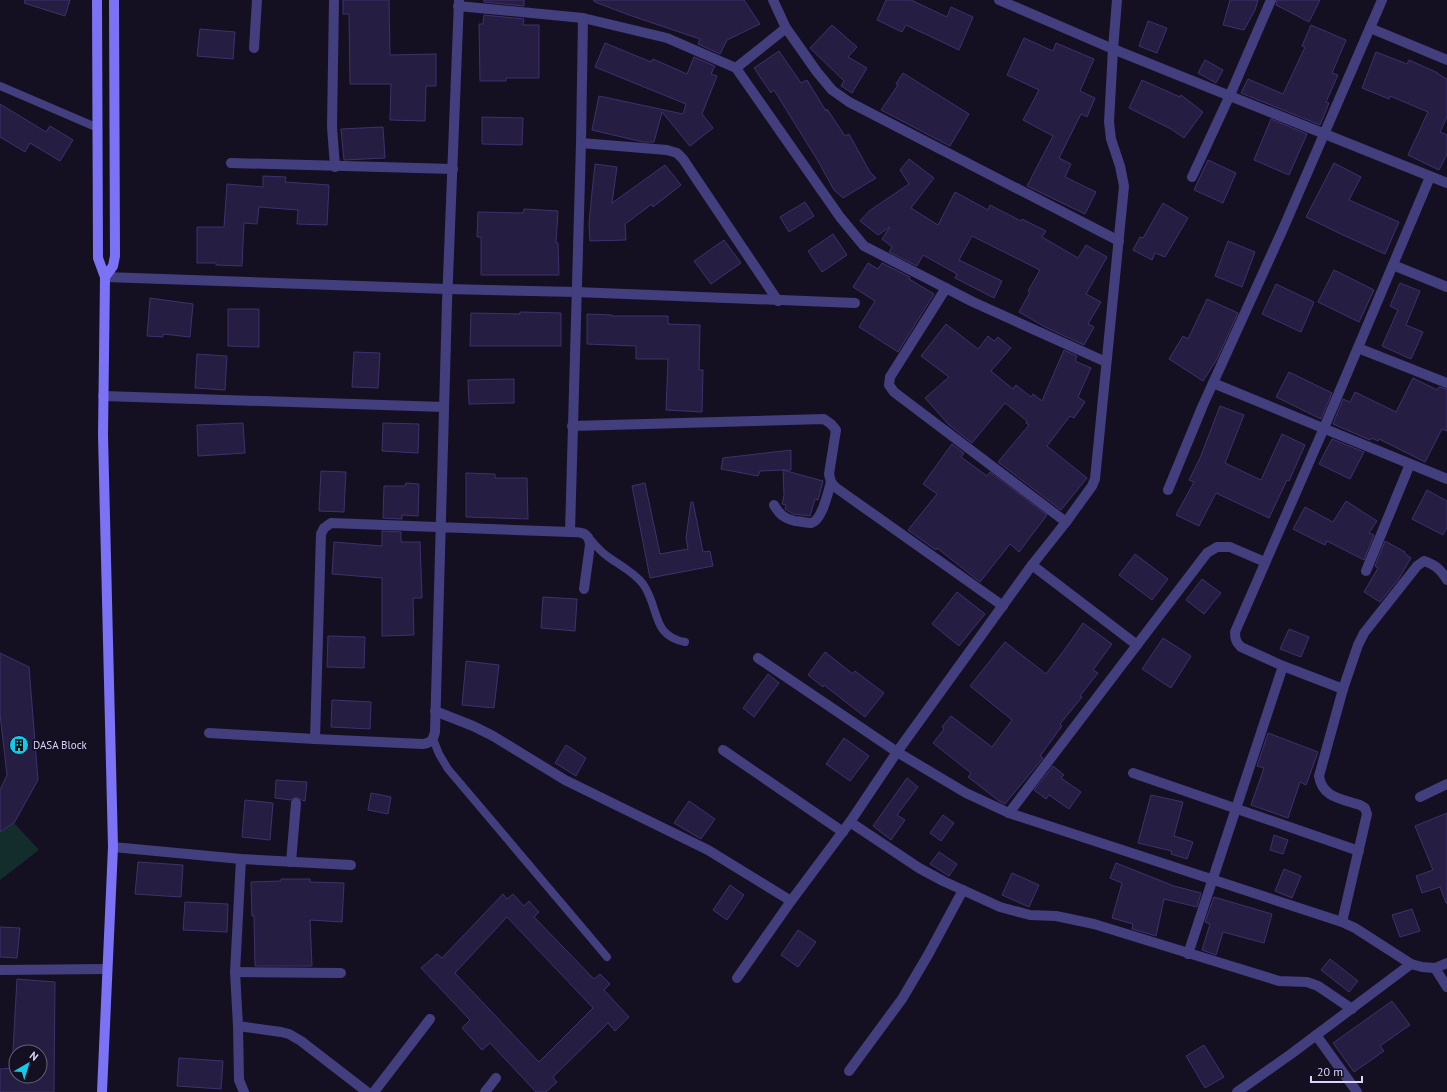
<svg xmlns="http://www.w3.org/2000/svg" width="1447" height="1092" font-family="'PT Sans',sans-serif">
<rect width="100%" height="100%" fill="#141022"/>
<path fill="#132c2c" d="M14 823 39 850 0 880V832Z"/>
<g fill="#261d42" stroke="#3f316c" fill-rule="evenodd">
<path d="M25 0H70L65 16 24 3Z"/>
<path d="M343 0H389L390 55 436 54V86H426L425 121 390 120 391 84H350L349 14H343Z"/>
<path d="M484 0H524V6L484 2Z"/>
<path d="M593 0H744L760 24 727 40 720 54 698 44 700 39 629 15 595 2Z"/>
<path d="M886 0H911L947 17 951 7 973 17 959 50 906 25 902 32 877 20Z"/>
<path d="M1230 0H1258L1255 10 1244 30 1223 25Z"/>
<path d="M1277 0H1320L1309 22 1276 5Z"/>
<path d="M484 15 524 19 523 25H539V78H506V81H480L479 24H483Z"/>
<path d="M1148 21 1167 28 1157 53 1139 46Z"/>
<path d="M832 25 857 47 848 57 867 68 852 93 841 86 844 81 810 48Z"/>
<path d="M1311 25 1346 40 1332 73 1338 75 1326 102 1329 103 1320 125 1241 93 1248 79 1283 94 1305 47 1302 46Z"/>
<path d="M200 29 235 32 233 59 197 56Z"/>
<path d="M1024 38 1053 51 1056 43 1094 59 1080 91 1095 98 1087 117 1081 114 1059 158 1071 164 1065 177 1096 192 1085 214 1027 186 1053 136 1023 120 1039 90 1007 75Z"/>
<path d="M605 43 651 62 653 59 687 74 694 57 715 66 711 74 717 76 702 114 713 128 690 146 662 112 654 142H643L592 130 599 96 683 114 686 104 595 67Z"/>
<path d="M779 51 801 83 807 80 826 111 827 109 845 136 849 134 870 172 876 178 843 198 834 190 818 161 774 90 771 93 754 68Z"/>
<path d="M1376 52 1407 64 1409 60 1438 73V74L1447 79V117L1440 132 1447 135V154L1439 170 1408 155 1428 112 1390 96 1389 99 1362 88Z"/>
<path d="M1205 60 1223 70 1216 83 1198 73Z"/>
<path d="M903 73 969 114 950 146 881 110 898 85 896 84Z"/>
<path d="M1142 80 1180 97 1181 95 1203 112 1184 138 1171 129 1129 108Z"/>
<path d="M0 104 46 132 50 126 73 140 60 161 30 143 25 152 0 137Z"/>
<path d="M482 117 523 118 522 145 482 144Z"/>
<path d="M1271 119 1307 134 1289 175 1254 160Z"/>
<path d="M383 127 385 158 344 160 341 129Z"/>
<path d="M909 159 934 178 911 208 938 225 955 192 988 210 990 205 1021 221 1022 219 1046 231 1042 237 1078 258 1086 245 1107 257 1086 294 1101 302 1088 324 1094 327 1084 345 1045 327 1019 312 1030 292 1028 291 1040 270 972 236 959 260 1002 281 994 298 955 278 957 274 923 255 917 266 889 252 892 247 882 239 890 227 878 235 860 221 869 211 909 184 900 170Z"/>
<path d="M1208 160 1236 173 1223 203 1194 190Z"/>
<path d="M1334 163 1361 177 1349 200 1399 222 1385 254 1343 235 1306 217Z"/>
<path d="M595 164 617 167 612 203 665 165 681 185 653 207 652 204 625 224 626 240 590 241 589 224 592 192Z"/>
<path d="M263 176 286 177 285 182 329 185 327 225 297 224 298 210 259 207 257 224 244 223 242 266 216 265V263H197V227H224L227 184 263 187Z"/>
<path d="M805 202 814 216 789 232 780 217Z"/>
<path d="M1163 203 1188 218 1165 257 1155 253 1152 260 1133 250 1140 237 1143 238Z"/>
<path d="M524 209 558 211 556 243H558L559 275H481V237H477L478 212 523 213Z"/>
<path d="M833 234 847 255 822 272 808 251Z"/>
<path d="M724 240 741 263 711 284 694 261Z"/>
<path d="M1228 241 1255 252 1242 287 1215 276Z"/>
<path d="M868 263 878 269 882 263 910 277 909 279 934 294 898 352 859 327 875 301 853 287Z"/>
<path d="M1334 270 1374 290 1359 322 1318 302Z"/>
<path d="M1400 283 1420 291 1406 325 1423 332 1411 359 1382 346 1398 310 1390 306Z"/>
<path d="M1276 284 1314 302 1301 332 1262 314Z"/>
<path d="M150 298 193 304 190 337 163 334V337L147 336Z"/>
<path d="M1207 299 1238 313 1217 359 1203 381 1169 359 1183 336 1188 339Z"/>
<path d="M228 309H259V347L228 346Z"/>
<path d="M520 312 561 313V346H470L471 313 520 314Z"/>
<path d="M587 314 612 315V316H668V324L700 325 699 370H703L702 412 666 410 668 359H636V346L587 344Z"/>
<path d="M946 324 978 349 988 336 994 341 998 337 1011 348 991 371 1013 389 1016 385 1031 397 1033 394 1042 401 1064 350 1077 356 1075 361 1091 368 1078 397 1085 402 1074 418 1070 416 1047 446 1087 478 1061 510 998 462 1029 425 1026 423 1027 421 1005 403 972 443 949 425 925 398 949 377 921 356Z"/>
<path d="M354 352 380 353 378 388 352 387Z"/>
<path d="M197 354 227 356 225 390 195 388Z"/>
<path d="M1289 372 1332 393 1321 419 1276 397Z"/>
<path d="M1413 378 1437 390 1439 387 1447 389V431L1442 429 1425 462 1379 439 1378 441 1372 438 1370 440 1333 424 1343 399 1350 402 1355 392 1396 412Z"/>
<path d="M514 379V403L469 404 468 380Z"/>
<path d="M1220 406 1244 415 1225 463 1261 480 1282 434 1305 445 1289 481 1287 480 1269 518 1216 493 1199 526 1176 515 1194 482 1189 480 1200 458Z"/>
<path d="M243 423 245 453 198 456 197 425Z"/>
<path d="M383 423 419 424 418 453 382 451Z"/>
<path d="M1332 439 1364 452 1350 479 1319 464Z"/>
<path d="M952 444 964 453 961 457 987 476 990 472 1047 515 1019 552 1010 544 980 582 937 548 936 550 908 530 937 494 923 484Z"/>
<path d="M791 450V470H783L823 481 818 500 815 499 810 516 793 514 785 509 786 505 782 504 784 495 783 470 760 471 758 476 721 469 723 458Z"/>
<path d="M321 471 346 472 344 512 319 511Z"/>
<path d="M466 473 495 474V478H527L528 519 466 517Z"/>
<path d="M406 483 419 484 418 516 402 515V519L383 518 384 486H405Z"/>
<path d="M645 483 660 554 688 549 686 538 691 502H693L703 552 710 551 713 566 650 578 632 486Z"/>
<path d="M1427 490 1447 501V527L1443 535 1412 519Z"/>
<path d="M1346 501 1377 521 1369 533 1374 535 1364 560 1327 541 1325 545 1293 529 1305 507 1333 522Z"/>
<path d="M382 531 401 532V542H420L422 598H413L414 635 382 636V578L332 574 334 542 382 546Z"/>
<path d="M1385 541 1405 552 1404 553 1411 558 1398 580 1380 602 1364 592 1378 568 1375 566Z"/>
<path d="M1135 554 1168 579 1152 600 1119 575Z"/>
<path d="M1202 579 1221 593 1204 614 1186 600Z"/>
<path d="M957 592 985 614 959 646 932 624Z"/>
<path d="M543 597 577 599 575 631 541 628Z"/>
<path d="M1083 623 1112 644 1093 670 1098 673 1080 696 1082 697 1060 724 1062 726 1040 756 1043 758 1005 804 999 801 968 777 971 773 933 743 944 729 942 727 951 716 992 747 1012 720 970 686 1005 642 1046 674 1068 645Z"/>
<path d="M1289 629 1309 637 1301 657 1280 649Z"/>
<path d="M328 636 365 637 364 668 327 667Z"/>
<path d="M1163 638 1191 656 1171 688 1142 669Z"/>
<path d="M825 652 853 674 855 671 884 693 865 717 824 685 823 687 808 675Z"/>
<path d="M0 653 29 667 38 780 14 823 0 832V790L7 775 0 714Z"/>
<path d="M466 661 499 665 494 708 462 705Z"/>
<path d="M768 674 779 683 754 717 743 708Z"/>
<path d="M332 700 371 702 370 729 331 727Z"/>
<path d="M1268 733 1318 752 1306 785 1300 782 1288 818 1251 805 1264 768 1257 766Z"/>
<path d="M844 738 869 756 850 781 826 764Z"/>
<path d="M566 745 586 758 576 776 555 763Z"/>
<path d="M1053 766 1064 775 1061 778 1081 792 1069 809 1049 795 1046 799 1034 790Z"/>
<path d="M907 778 918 787 897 815 905 820 891 840 873 826Z"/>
<path d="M276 780 307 782 305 801 302 800 296 797 291 800 275 798Z"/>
<path d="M371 793 391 797 388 814 368 810Z"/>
<path d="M1151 795 1183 802 1174 836 1193 842 1187 859 1171 854 1172 851 1138 843Z"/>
<path d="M245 800 273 803 270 840 242 837Z"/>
<path d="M689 801 715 819 701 839 674 823Z"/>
<path d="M1447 813V903H1446L1440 887 1422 893 1416 876 1433 870 1415 826Z"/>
<path d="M943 815 954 823 941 841 930 833Z"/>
<path d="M1274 835 1288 840 1283 854 1270 850Z"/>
<path d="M939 852 957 864 949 876 930 864Z"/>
<path d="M138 862 183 865 181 897 135 894Z"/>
<path d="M1116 863 1174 886 1201 893 1197 907 1164 899 1156 936 1132 929 1133 924 1112 918 1122 883 1110 878Z"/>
<path d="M1284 869 1301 876 1292 898 1275 891Z"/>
<path d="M1012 873 1039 885 1029 907 1002 895Z"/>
<path d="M281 879H310V882L344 883 342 922 310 920 312 966H255L254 916H252L251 882 281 881Z"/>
<path d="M730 885 744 895 727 920 713 910Z"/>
<path d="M503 894 507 899 513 894 524 906 529 901 539 912 534 917 594 979 600 974 610 984 604 990 629 1017 615 1031 608 1023 553 1077 557 1082 546 1092H536L490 1043 482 1050 462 1028 470 1020 421 968 437 954 442 958ZM507 917 593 1008 539 1062 455 973Z"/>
<path d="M1214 897 1272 914 1264 943 1223 932 1216 955 1202 950 1210 924 1205 922Z"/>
<path d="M185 902 228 904 227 932 183 930Z"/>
<path d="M1412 909 1420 931 1400 937 1392 915Z"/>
<path d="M0 927 20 928 17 958 0 957Z"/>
<path d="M798 930 816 942 798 967 781 955Z"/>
<path d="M1330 959 1358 981 1349 992 1321 970Z"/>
<path d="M17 979 55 982 54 1092H0V1069L12 1068ZM16 1052H40V1076H16Z"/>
<path d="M1392 1001 1410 1025 1380 1046 1384 1051 1354 1072 1333 1043Z"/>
<path d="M1204 1045 1224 1077 1205 1088 1186 1056Z"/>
<path d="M179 1058 223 1061 221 1089 177 1086Z"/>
</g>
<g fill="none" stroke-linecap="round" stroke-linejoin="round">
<g stroke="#433e7e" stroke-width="8">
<path d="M0 86 98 128"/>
<path d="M590 539C595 545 600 551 607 556 619 565 634 572 643 584 660 608 651 636 685 642"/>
<path d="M433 739 439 754 448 769 607 957"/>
</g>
<g stroke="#433e7e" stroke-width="10">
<path d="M334 0 332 127 335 167"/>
<path d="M459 0 447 303 435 732C433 740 431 743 423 744L315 739 321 534 324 528 331 523 570 532C581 532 589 532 590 545L584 589"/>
<path d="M773 0 786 28 817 72 832 90 849 102 1119 241"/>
<path d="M999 0 1113 49 1447 183"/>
<path d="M458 6 583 18 667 38 736 68 840 217 864 246 973 302 1106 362"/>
<path d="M1370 28 1447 60"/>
<path d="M254 48 257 0"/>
<path d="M736 68 786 28"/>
<path d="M581 143 667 150 677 153 683 159 778 301"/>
<path d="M231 163 453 169"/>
<path d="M1192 177 1230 95 1271 0"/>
<path d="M1393 265 1447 287"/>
<path d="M105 277 447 289 576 292 855 303"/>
<path d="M946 288 890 377 889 385 894 392 1066 522"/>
<path d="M1358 348 1447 383"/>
<path d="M1213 383 1447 479"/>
<path d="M103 396 444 407"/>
<path d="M572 426 824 419 831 424 836 430 829 474 831 482 835 487 1003 606"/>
<path d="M1168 490 1203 405 1283 229 1382 0"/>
<path d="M774 505C780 515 784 518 795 521 800 521 806 523 811 523 822 521 828 492 831 482"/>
<path d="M570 532 581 143 583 18"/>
<path d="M1032 565 1137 645"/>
<path d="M1366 571 1410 464"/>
<path d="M758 658 897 752 966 793 1009 813 1342 922 1355 928 1411 964 1422 967 1435 968 1447 963"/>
<path d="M1343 689 1283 666 1241 647C1236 642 1235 639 1235 632L1324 428 1430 177"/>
<path d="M435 711 473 726 493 736 565 780 708 850 791 901"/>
<path d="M209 733 315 739"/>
<path d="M723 750 843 832"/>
<path d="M1133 773 1359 851"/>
<path d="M1420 797 1447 784"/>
<path d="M1009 813 1207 553 1217 547H1230L1265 562"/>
<path d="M850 822 919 868 943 881 1000 907 1030 915 1056 916 1094 924 1279 981 1307 982 1318 986 1352 1009"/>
<path d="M113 847 241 859 351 865"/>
<path d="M241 859 235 972 238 1026 281 1032 289 1034 301 1041 367 1092"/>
<path d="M291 862 296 803"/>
<path d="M1342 922 1367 814 1365 808 1360 805C1343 799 1322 798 1319 776L1343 689 1358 645 1364 633 1417 566 1424 561C1436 565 1441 570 1447 580"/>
<path d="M1188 954 1283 666"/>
<path d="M1435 968 1447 987"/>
<path d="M0 970 107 969"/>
<path d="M235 972 341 973"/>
<path d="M737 978 791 901 850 822 897 752 1032 565 1066 522 1092 486 1095 479 1124 186 1120 166 1111 139 1109 122 1113 49 1117 0"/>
<path d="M238 1026 239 1080 244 1092"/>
<path d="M1316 1035 1357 1092"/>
<path d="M849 1071 902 999 928 955 963 890"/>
<path d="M374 1092 430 1019"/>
<path d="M485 1092 496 1078"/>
<path d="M1237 1092 1291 1054 1411 964"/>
</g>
<g stroke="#7c72f5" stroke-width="10">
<path d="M97 0 98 258 105 277 103 435 113 847 102 1092"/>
<path d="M105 277 113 266 115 256 114 0"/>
</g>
</g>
<defs>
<g id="building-disc" transform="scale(1)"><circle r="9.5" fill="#11cbeb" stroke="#141022"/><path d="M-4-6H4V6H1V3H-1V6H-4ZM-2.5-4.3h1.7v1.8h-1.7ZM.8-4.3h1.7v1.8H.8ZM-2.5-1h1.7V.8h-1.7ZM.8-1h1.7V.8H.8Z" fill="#111"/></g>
</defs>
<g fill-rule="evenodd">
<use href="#building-disc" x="19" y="745"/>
</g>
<g text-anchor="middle" stroke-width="3.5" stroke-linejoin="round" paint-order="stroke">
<g font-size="11" fill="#dbd4fc" stroke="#141022" text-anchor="start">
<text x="33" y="749">DASA Block</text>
</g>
</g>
<g transform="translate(28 1064) rotate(38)"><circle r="19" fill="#141022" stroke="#645e79"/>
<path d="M0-3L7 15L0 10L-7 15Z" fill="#11cbeb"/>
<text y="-6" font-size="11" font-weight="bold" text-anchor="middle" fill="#dbd4fc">N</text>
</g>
<path d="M1311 1076v6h51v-6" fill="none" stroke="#dbd4fc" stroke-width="2"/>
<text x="1317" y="1076" font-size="12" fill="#dbd4fc" stroke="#141022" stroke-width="3" paint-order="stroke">20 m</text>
</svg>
